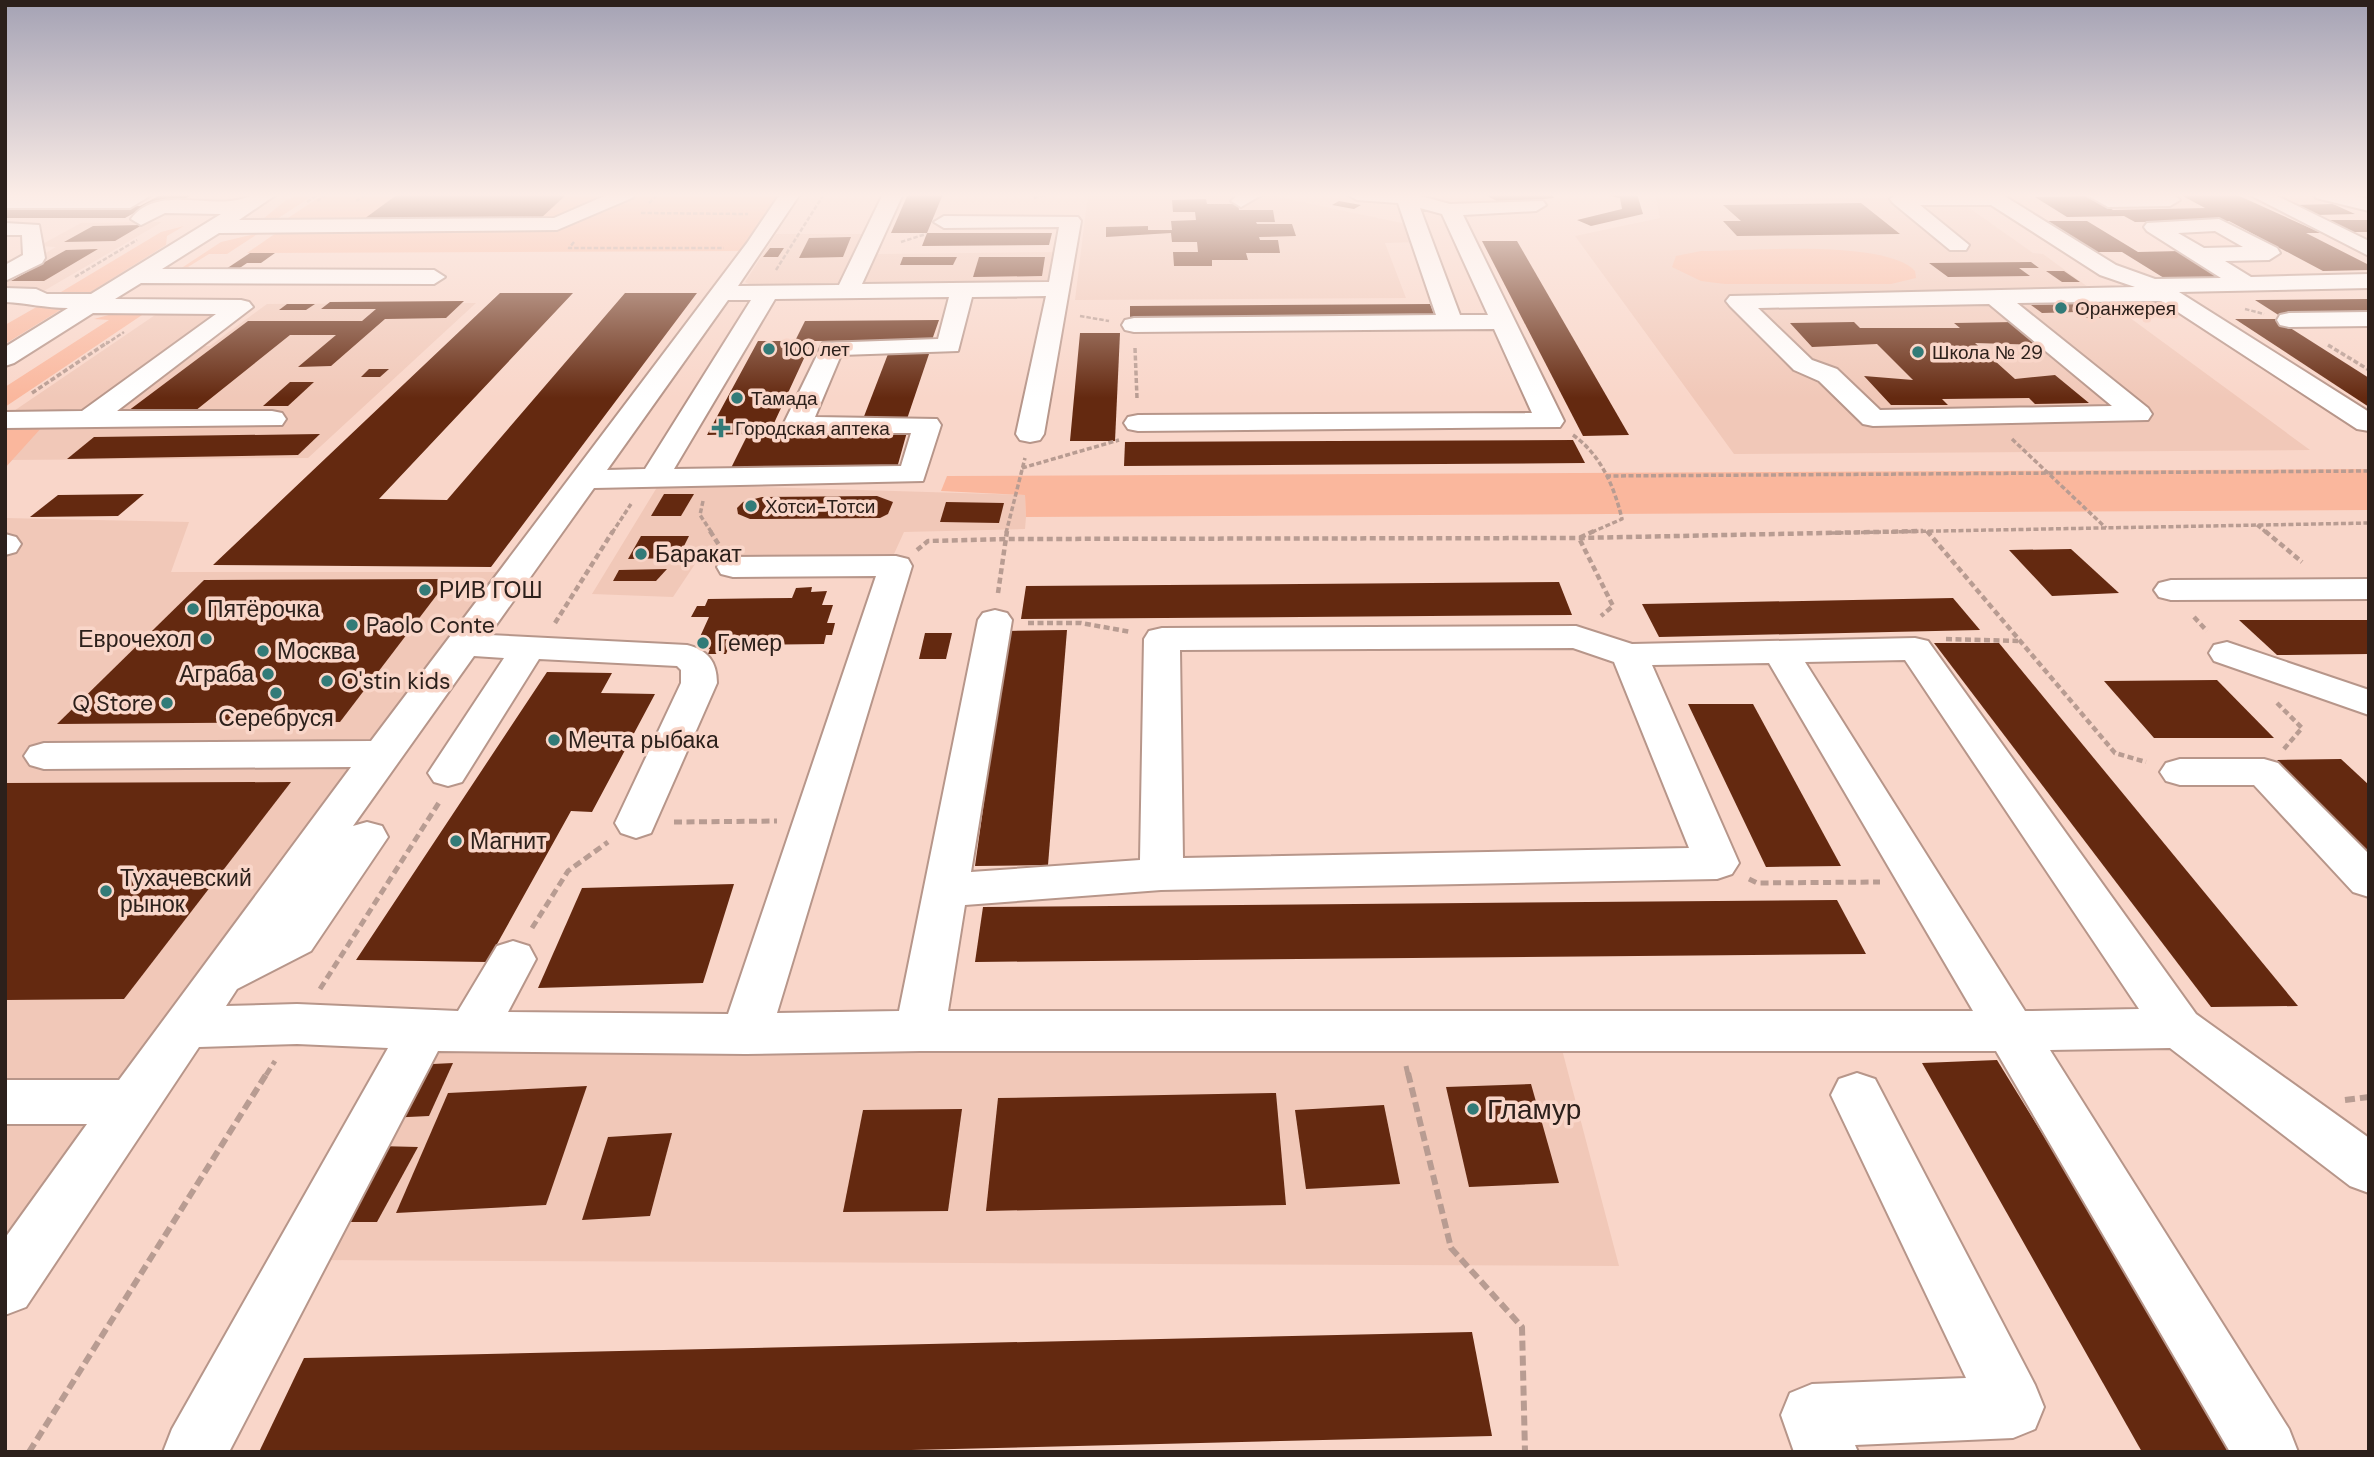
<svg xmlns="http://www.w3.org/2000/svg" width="2374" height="1457" font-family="'DM Sans',sans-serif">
<rect width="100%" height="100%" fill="#f9d6c9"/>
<g fill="#f1c8b8">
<path d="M1088 194H1264L1411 225 1418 242 1385 243 1406 298 1075 300Z"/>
<path d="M1656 197 1955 198 2033 253 2043 254 2310 450 1734 454 1575 236 1660 218Z"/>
<path d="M162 222 42 292H5V276L56 247 39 246 81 223Z"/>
<path d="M776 234H886L878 254 1060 252 1052 283 751 285 745 282Z"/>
<path d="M476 303 308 458 5 460V417L161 311 219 312 173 347 210 346 267 304Z"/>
<path d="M659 484 1025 495 1026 517 1025 529 904 532 894 554 699 558 673 597 592 594Z"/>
<path d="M5 518 189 522 171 572H504L5 1265Z"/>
<path d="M1560 1042 1619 1266 313 1260 421 1053Z"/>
</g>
<g fill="#fab79d">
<path d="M302 194H315L271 223 263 219 286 200Z"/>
<path d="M324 194H784L744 251 247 253 279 231V224Z"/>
<path d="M184 226 167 236 166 245 89 293 51 298 161 232Z"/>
<path d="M259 233 227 254H209L188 267 195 270 181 272 180 269 221 242Z"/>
<path d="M1701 251C1747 251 1886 239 1915 271L1916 278 1891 284H1725L1701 281 1672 267 1676 256Z"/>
<path d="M40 305 62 309 5 344V325Z"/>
<path d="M123 311H148L5 407V387L109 320 94 319Z"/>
<path d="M5 426H43L5 468Z"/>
<path d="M2369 469V510L1026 517 1025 495 941 491 947 476Z"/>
</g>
<g fill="#642910">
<path d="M162 194H193L178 203H152L125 218H5V207L140 206Z"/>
<path d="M398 194H567L540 219H364Z"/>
<path d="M908 194H943L927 233H891Z"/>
<path d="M1483 194H1551L1554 198 1501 203Z"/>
<path d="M1600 194H1637L1643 214 1591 226 1577 220 1622 209 1620 198Z"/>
<path d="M2179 194H2235L2321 233H2306L2369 265V270L2323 271 2229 221 2135 222 2124 216 2067 217 2035 197 2090 196 2113 210 2205 208Z"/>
<path d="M1206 199 1207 204H1238L1239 210H1273L1275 222H1256L1257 224H1292L1296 236 1259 237 1260 240H1278L1280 253H1246L1248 260H1212V266H1174L1173 252H1198L1197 242H1172L1171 233 1106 237V227L1148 226V230H1172L1171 221 1196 220 1195 212H1173L1172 200Z"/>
<path d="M1339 201 1361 205 1354 209 1332 205Z"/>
<path d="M1861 203 1900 234 1737 236 1723 221H1741L1723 205Z"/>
<path d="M2333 204 2355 214 2316 215 2295 205Z"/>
<path d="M2328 220H2369V232H2351Z"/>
<path d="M2048 221H2087L2138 252 2180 251 2225 278H2164L2122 252H2097Z"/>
<path d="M142 225 115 241 64 242 93 226Z"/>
<path d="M927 233H1052L1049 245 922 246Z"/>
<path d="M851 237 843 257 799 258 809 238Z"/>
<path d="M1482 241H1517L1629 435 1583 436Z"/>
<path d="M770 248H784L778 257H763Z"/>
<path d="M98 249 44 281H11L66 250Z"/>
<path d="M250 253H275L261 263H247L231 274 220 273Z"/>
<path d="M903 257H957L953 265H900Z"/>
<path d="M979 257H1045L1042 276 973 277Z"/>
<path d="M2031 262 2039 268H2019L2030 276 1948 277 1929 263Z"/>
<path d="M2046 271H2064L2080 282H2062Z"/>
<path d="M500 293H573L379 499 447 500 625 293H697L491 567 213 565Z"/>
<path d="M2159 298 2180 311 2131 312 2111 299Z"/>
<path d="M2369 299V315L2280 316 2255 300Z"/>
<path d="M464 301 446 318 385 319 331 366 298 367 336 335H290L195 411H128L248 321H362L376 309H321L330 302Z"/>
<path d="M287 304H315L306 310H279Z"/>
<path d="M1430 304 1436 319 1130 321V306Z"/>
<path d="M2081 304 2111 318H2085L2076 312 2042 313 2031 305Z"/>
<path d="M2235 319H2276L2369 378V407Z"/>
<path d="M939 320 932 340 812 341 769 434 907 432 897 468 730 470 748 434 707 435 758 341H795L805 321Z"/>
<path d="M1854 322 1860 328H1960L1954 323 2015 322 2044 345 1975 343 2015 379 2055 375 2089 403 2035 404 2029 398 1942 399 1948 405H1891L1864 376 1913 380 1877 344 1812 347 1790 323Z"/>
<path d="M1080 333H1120L1115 441H1070Z"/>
<path d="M888 354H929L907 419H863Z"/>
<path d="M369 369H389L380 377H361Z"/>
<path d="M290 382H314L288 406H263Z"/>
<path d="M320 434 298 455 67 459 94 437Z"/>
<path d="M1573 440 1585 463 1124 466 1125 442Z"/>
<path d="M144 494 118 516 30 517 58 495Z"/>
<path d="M664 494H694L681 516H651Z"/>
<path d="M877 496 893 502 888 514 880 518 750 519 738 514 737 508 743 502 762 497Z"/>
<path d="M946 502 1004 503 999 523 940 522Z"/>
<path d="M641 536H689L678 558 628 559Z"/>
<path d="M2071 549 2119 593 2052 596 2009 550Z"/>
<path d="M667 569 656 581H613L619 570Z"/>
<path d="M449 579 340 722 57 724 204 580Z"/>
<path d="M1559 582 1572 615 1021 619 1026 586Z"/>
<path d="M812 587 811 592 827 591 822 605H833L827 623H835L832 635H826L824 644 730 645 726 654H708L710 649 694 650 709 617H691L697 606H705L708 599 792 598 796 588Z"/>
<path d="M1953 598 1980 630 1659 637 1642 604Z"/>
<path d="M2239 620H2369V654L2277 655Z"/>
<path d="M1067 630 1048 865 975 866 1008 631Z"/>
<path d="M925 633H952L946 659H919Z"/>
<path d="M1934 643H1999L2298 1006 2211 1007Z"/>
<path d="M547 672 612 673 601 693 655 694 592 812 571 811 487 962 356 960Z"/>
<path d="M2217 680 2274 738H2154L2104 681Z"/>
<path d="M1688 704H1753L1841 866 1766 867Z"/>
<path d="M2341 759 2369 785V852L2277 760Z"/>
<path d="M291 782 124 999 5 1000V783Z"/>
<path d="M734 884 703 983 538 988 582 888Z"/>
<path d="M1837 900 1866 954 975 962 983 907Z"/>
<path d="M1997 1060 2238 1452H2142L1922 1063Z"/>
<path d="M453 1063 429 1116 387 1118 413 1065Z"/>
<path d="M1531 1084 1559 1183 1469 1187 1446 1087Z"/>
<path d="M587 1086 546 1205 396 1213 448 1093Z"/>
<path d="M1276 1093 1286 1205 986 1211 998 1098Z"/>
<path d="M1384 1105 1400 1184 1306 1189 1295 1110Z"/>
<path d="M962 1109 948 1211 843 1212 863 1110Z"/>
<path d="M672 1133 650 1216 582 1220 608 1137Z"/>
<path d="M378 1146 418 1147 377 1222H336Z"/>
<path d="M1472 1332 1492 1436 826 1452H259L304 1358Z"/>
</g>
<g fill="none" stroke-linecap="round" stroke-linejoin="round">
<g stroke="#b7968a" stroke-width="4">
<g id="minor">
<path d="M129 194H153L130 208H5V196Z"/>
<path d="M254 194H277L239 220 554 218 609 194H635L632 198 557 230 219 233 162 269 434 270 445 277 434 284 141 283 115 299 241 300 249 302 253 307 117 411H272L282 413 286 419 282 425 5 428V412L82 411 216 314 93 313 14 363 5 366V347L68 308C45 308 27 303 5 302V288L36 289 47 294H91L221 214 165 213 141 225 131 219C159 181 218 215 254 194Z"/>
<path d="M780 194H800L738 286 839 285 883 194H903L862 284 1049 282 1059 227 944 228 934 222 944 216 1078 217 1081 221 1044 434 1040 440 1030 442 1020 440 1016 434 1046 296 972 297 958 351 841 355 815 417 937 419 941 425 923 481 594 488 489 635 687 645C708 650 717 662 717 683L651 833 636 838 621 833 615 823 681 683V670L677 666 539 659 462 782 448 786 434 782 428 773 504 658 474 656 353 826 367 822 382 826 388 837 311 951 237 989 226 1006 297 1004 458 1011 497 946 513 941 529 946 536 959 508 1012 728 1014 876 576 733 577 721 574 717 567 721 560 733 557 896 556 908 559 912 566 777 1013 899 1011 978 620 983 613 995 610 1007 613 1012 620 971 872 1140 860 1144 639 1149 631 1162 628 1576 626 1632 644 1915 638 1928 641 2196 1014 2369 1138V1193L2350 1186 2170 1048 2050 1050 2289 1429 2298 1452H2230L1996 1051H920L746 1054 438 1051 229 1452H163L172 1429 388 1048 297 1044 199 1047 26 1307 5 1315V1238L87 1124H5V1080H119L351 767 44 769 30 765 24 756 30 747 44 743 371 741 747 243ZM949 297 938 339 823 343 783 425 787 431 797 433H911L901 466 674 469 775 299ZM728 300H751L645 469 607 470ZM1573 648 1614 662 1689 848 1183 858 1180 650ZM1905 660 2139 1009 2025 1011 1805 662ZM1769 663 1973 1011H948L965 905 1161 890 1717 879 1732 874 1739 863 1652 665Z"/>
<path d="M1239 194H1263L1241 207 1231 201Z"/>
<path d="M1347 194H1413L1450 204 1543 201 1546 205 1536 211 1463 215 1564 421 1560 427 1138 431 1128 429 1124 423 1128 417 1138 415 1532 413 1494 329 1134 332 1125 330 1122 325 1125 320 1134 318 1436 315 1398 203 1357 200ZM1420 208 1442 214 1488 315H1460Z"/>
<path d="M1897 194H2001L2116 265 2155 279 2221 278 2147 231 2144 227 2147 223 2219 219 2277 248 2280 253 2269 260 2225 261 2251 277 2369 274V288L2179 292 2369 412V431L2357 429 2161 301 2017 303 2148 408 2152 414 2148 420 1873 426 1863 424 1819 381 1794 370 1730 306 1726 301 1730 296 2135 287 2100 275 1991 205H1920L1969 245 1966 250H1950L1893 203 1890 199ZM2215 231 2243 247 2204 248 2178 233ZM1989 304 2112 406 1880 410 1837 369 1812 360 1758 308Z"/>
<path d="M2085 194H2173L2180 200 2170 206 2108 207Z"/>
<path d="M2248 194H2273L2369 241V256Z"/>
<path d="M2313 194H2347L2369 199V211L2316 198Z"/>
<path d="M5 223 39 225 45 258 42 263 5 281V265L23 255 22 235H5Z"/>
<path d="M2369 312V326L2289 327 2280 325 2277 320 2280 315 2289 313Z"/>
<path d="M5 534 16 537 21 544 16 552 5 555Z"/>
<path d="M2369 579V599L2171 600 2159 597 2154 590 2159 583 2171 580Z"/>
<path d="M2227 642 2369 690V715L2214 661 2209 653 2214 645Z"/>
<path d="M2180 759H2264L2278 763 2369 854V897L2353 892 2254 785H2180L2166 781 2160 772 2166 763Z"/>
<path d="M1857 1073 1875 1079 2035 1385 2044 1407 2035 1429 2013 1438 1855 1445 1858 1452H1794L1781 1415 1790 1393 1812 1384 1966 1378 1831 1095 1839 1079Z"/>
</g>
</g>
<g stroke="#b89c92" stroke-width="2.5" stroke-dasharray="4.5 2" stroke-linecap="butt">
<path d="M1034 198 1050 194"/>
<path d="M317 201 327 194"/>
<path d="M356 201 367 194"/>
<path d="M307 202 319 194"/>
<path d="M649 203 658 194"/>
<path d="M641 213 748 214"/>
<path d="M574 242 569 248H724"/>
<path d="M901 242 926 234"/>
<path d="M776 270 824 194"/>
<path d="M75 277 137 240"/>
<path d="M2245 309 2264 314"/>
<path d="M1080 316 1109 321"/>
<path d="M106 344 124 332"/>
</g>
<g stroke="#b89c92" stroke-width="3.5" stroke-dasharray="5 2.5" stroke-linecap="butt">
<path d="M2328 345 2369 370"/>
<path d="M1135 348 1137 398"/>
<path d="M32 393 108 342"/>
<path d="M1573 435C1601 455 1614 486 1622 519L1590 533"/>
<path d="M2012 439 2106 528"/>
<path d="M1022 468 1119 440"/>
<path d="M1606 476 2369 471"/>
<path d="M703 501 700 515 712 533"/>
<path d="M2257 525 2267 533"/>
<path d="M1927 531 1929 533"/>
<path d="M612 533 631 504"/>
<path d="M1006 533 1025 458"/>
<path d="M1831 533 2369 523"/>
</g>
<g stroke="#b89c92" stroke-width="4.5" stroke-dasharray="6 3.5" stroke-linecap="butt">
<path d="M710 531 719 545"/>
<path d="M1594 531 1579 538 1613 606 1601 616"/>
<path d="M1927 531 2115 753 2146 762"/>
<path d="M2265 531 2302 562"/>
<path d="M917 550 928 541 1005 539 1579 538 1923 531"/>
<path d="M998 593 1007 531"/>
<path d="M2194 617 2207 631"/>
<path d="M555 623 613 531"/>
<path d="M1028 623H1081L1131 632"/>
<path d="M1946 639 2018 641"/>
<path d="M2277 703 2302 728 2283 750"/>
</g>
<g stroke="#b89c92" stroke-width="5" stroke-dasharray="8 4.5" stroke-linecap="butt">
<path d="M674 822 777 821"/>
<path d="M1749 879 1757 883 1880 882"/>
<path d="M532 928 568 871 608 842"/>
<path d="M320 989 440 801"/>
<path d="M1406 1066 1408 1075"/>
<path d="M266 1075 275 1061"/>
</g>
<g stroke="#b89c92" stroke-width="6" stroke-dasharray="10 5" stroke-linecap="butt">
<path d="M1408 1073 1451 1248 1522 1327 1525 1452"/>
<path d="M2345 1100 2369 1097"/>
<path d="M29 1452 267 1073"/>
</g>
<use href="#minor" fill="#fff" fill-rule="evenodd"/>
</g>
<linearGradient id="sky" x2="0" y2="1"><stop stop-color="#a4a2b4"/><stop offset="0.49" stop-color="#fcede7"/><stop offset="1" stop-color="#fcede7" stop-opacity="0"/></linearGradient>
<rect width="2374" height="398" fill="url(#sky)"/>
<g fill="#327b78" stroke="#f9d6c9" stroke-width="2.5">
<circle cx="2061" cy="308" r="7"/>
<circle cx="769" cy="349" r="7"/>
<circle cx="1918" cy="352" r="7"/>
<circle cx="737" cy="398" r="7"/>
<path d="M717.5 417.5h7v7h7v7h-7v7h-7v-7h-7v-7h7z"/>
<circle cx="751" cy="506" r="7"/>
<circle cx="641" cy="554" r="7"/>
<circle cx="425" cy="590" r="7"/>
<circle cx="193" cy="609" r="7"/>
<circle cx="352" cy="625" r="7"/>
<circle cx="206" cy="639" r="7"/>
<circle cx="703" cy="643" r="7"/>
<circle cx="263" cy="651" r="7"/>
<circle cx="268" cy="674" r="7"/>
<circle cx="327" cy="681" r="7"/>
<circle cx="276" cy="693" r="7"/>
<circle cx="167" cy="703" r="7"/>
<circle cx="554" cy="740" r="7"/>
<circle cx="456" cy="841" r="7"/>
<circle cx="106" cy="891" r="7"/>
<circle cx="1473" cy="1109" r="7"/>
</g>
<g text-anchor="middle" stroke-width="7" stroke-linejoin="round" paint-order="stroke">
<g font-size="19" fill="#2c201b" stroke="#f9d6c9" text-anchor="start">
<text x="2075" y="315">Оранжерея</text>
<text x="783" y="356">100 лет</text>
<text x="1932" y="359">Школа № 29</text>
<text x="751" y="405">Тамада</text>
<text x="735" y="435">Городская аптека</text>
<text x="765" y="513">Хотси-Тотси</text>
</g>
<g font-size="23" fill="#2c201b" stroke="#f9d6c9" text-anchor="start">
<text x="655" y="562">Баракат</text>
<text x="439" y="598">РИВ ГОШ</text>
<text x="207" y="617">Пятёрочка</text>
<text x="366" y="633">Paolo Conte</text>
<text x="192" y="647" text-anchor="end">Еврочехол</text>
<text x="717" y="651">Гемер</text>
<text x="277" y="659">Москва</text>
<text x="254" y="682" text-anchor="end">Аграба</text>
<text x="341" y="689">O'stin kids</text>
<text x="153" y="711" text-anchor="end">Q Store</text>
<text x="276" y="726" text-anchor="middle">Серебруся</text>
<text x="568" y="748">Мечта рыбака</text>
<text x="470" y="849">Магнит</text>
<text x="120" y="886">Тухачевский<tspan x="120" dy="26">рынок</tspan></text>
</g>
<g font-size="28" fill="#2c201b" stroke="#f9d6c9" text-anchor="start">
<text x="1487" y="1119">Гламур</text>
</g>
</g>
<rect width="2374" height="1457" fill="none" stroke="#2c201b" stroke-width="14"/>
</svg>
